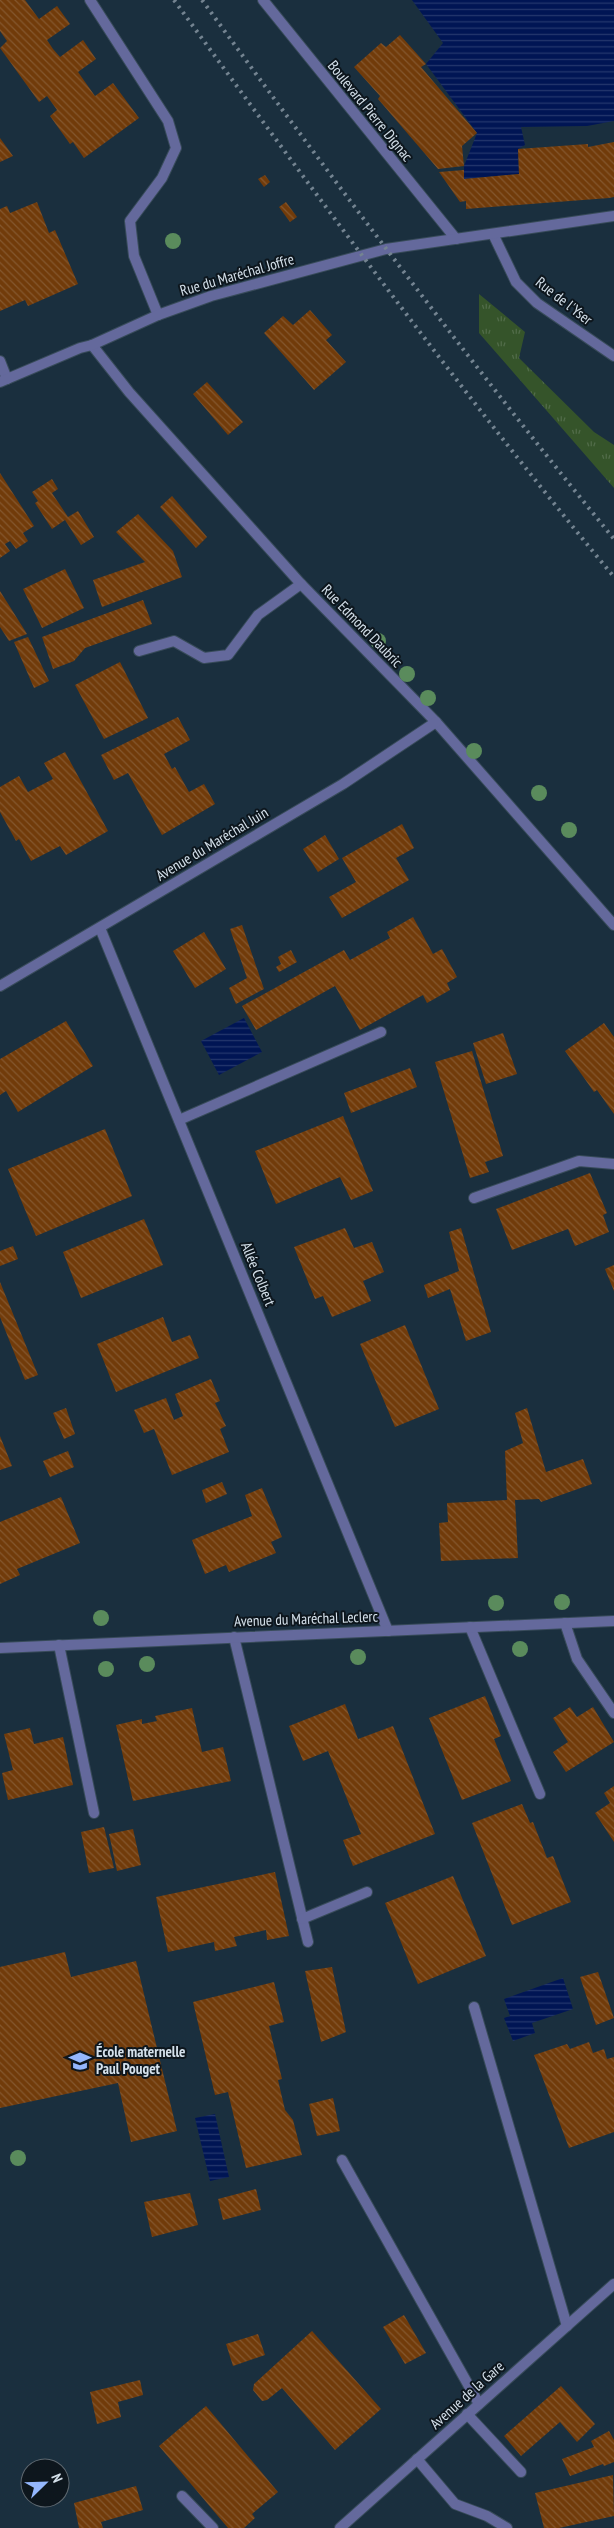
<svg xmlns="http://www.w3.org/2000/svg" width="614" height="2528" font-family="'PT Sans Narrow',sans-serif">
<defs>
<pattern id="grass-tufts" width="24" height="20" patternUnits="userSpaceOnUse" patternTransform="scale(1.25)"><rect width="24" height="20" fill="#35542a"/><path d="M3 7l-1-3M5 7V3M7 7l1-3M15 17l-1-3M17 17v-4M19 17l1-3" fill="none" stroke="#516c49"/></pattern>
<pattern id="water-rules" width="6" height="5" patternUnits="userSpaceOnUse" patternTransform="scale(1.25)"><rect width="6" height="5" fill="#001554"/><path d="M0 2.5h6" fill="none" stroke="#24376d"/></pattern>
<pattern id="building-back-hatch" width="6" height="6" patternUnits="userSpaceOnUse" patternTransform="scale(1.25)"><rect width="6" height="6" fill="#713b0a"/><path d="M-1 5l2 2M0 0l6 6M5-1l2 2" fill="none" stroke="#84572e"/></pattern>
</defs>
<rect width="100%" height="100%" fill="#1a2f3e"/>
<path fill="url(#grass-tufts)" d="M479 294 525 332 519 358 594 432 614 445V488L479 333Z"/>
<g fill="url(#water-rules)">
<path d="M412 0H614V121L587 126 521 127 525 145 518 149 519 174 464 179V166L477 133 426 64 443 43Z"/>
<path d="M244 1018 262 1052 219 1075 201 1041Z"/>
<path d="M563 1978 573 2009 532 2023 535 2033 513 2041 504 2018 510 2016 504 1999Z"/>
<path d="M215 2114 229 2177 210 2181 195 2118Z"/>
</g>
<g fill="url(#building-back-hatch)">
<path d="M0 0H25L39 19 57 6 70 24 47 40 53 49 60 57 83 40 96 59 78 72 95 96 113 83 139 118 84 158 73 142 70 144 50 116 57 110 47 96 39 102 0 48 7 41 0 31Z"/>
<path d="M400 35 426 64 421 67 477 133 462 146 464 166 438 169 378 99 380 96 354 67 381 43 386 47Z"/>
<path d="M0 138 13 156 0 162Z"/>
<path d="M614 142V197L609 198 466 209V201L460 202 439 172 464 170V179L519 174 518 149 588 144V147Z"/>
<path d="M265 175 270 182 264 187 258 179Z"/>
<path d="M37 202 49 233 55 230 78 284 28 306 25 300 0 311V209L7 206 10 213Z"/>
<path d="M286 202 297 217 290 222 279 207Z"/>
<path d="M310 310 332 335 326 340 346 362 314 390 264 333 283 316 293 325Z"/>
<path d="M207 382 243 422 228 435 193 394Z"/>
<path d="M0 473 34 526 23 533 28 541 16 549 10 541 5 544 10 551 0 558Z"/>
<path d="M52 479 58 489 52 493 68 517 78 511 94 537 81 545 65 520 52 529 35 503 38 501 32 492Z"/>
<path d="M172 496 207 537 196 548 160 507Z"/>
<path d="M138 514 173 551 182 577 102 607 93 580 145 562 116 532Z"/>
<path d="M65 569 84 608 42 628 23 589Z"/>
<path d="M0 591 27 634 9 641 0 627Z"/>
<path d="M143 600 152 624 85 648 74 661 53 669 42 637Z"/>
<path d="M28 637 49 681 34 688 14 642Z"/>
<path d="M120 662 148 718 104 739 75 685Z"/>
<path d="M178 717 190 740 164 754 172 769 175 767 189 792 204 784 215 804 162 835 128 773 114 780 101 755Z"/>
<path d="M65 752 108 831 66 855 60 846 31 861 19 839 16 841 0 812V787L19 776 28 792 53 779 44 763Z"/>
<path d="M402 824 414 848 396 858 409 880 342 918 329 897 356 882 342 858Z"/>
<path d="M325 835 339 859 318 872 303 849Z"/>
<path d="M413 917 433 954 442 949 457 977 447 983 450 990 427 1003 423 995 360 1030 335 986 256 1030 242 1006 344 950 350 960 390 938 387 932Z"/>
<path d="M242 925 264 989 236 1004 229 988 247 978 230 929Z"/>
<path d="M204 932 226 969 195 988 173 951Z"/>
<path d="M291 950 297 962 279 972 276 967 281 964 278 957Z"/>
<path d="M66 1021 93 1066 18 1112 6 1091 0 1095V1059Z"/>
<path d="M604 1023 614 1037V1114L597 1090 594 1092 565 1051Z"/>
<path d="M503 1033 517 1074 486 1084 473 1043Z"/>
<path d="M472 1051 503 1156 485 1162 489 1172 470 1178 435 1062Z"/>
<path d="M410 1068 417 1087 351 1113 344 1093Z"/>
<path d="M343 1116 373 1191 351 1200 340 1177 276 1204 255 1151Z"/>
<path d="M105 1129 132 1196 36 1236 8 1169Z"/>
<path d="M590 1173 607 1213 603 1215 609 1232 575 1246 568 1229 512 1250 496 1209Z"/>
<path d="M144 1219 163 1265 81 1298 63 1252Z"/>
<path d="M345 1228 354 1248 372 1242 384 1272 363 1281 371 1301 332 1317 323 1296 315 1299 294 1247Z"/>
<path d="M461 1228 491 1332 466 1341 450 1289 428 1298 424 1285 459 1271 449 1232Z"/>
<path d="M13 1246 18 1259 0 1266V1251Z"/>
<path d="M614 1265V1291L605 1269Z"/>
<path d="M0 1282 38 1375 25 1380 0 1317Z"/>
<path d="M163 1317 172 1342 190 1335 199 1358 116 1392 97 1344Z"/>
<path d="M405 1325 439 1409 395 1427 360 1344Z"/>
<path d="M211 1379 220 1401 215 1403 226 1426 220 1429 229 1452 172 1475 154 1429 144 1433 134 1410 166 1398 174 1420 183 1416 175 1394Z"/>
<path d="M66 1408 75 1434 64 1439 53 1413Z"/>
<path d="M527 1408 546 1472 583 1459 592 1484 541 1502 539 1499 515 1500 518 1558 441 1561 439 1523 448 1522 447 1503 507 1500 505 1451 523 1443 515 1413Z"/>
<path d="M0 1436 12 1466 0 1470Z"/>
<path d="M68 1451 74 1467 50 1477 43 1461Z"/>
<path d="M222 1482 227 1494 206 1503 202 1490Z"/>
<path d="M262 1488 282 1537 271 1542 276 1553 229 1572 226 1565 205 1574 192 1540 252 1516 245 1495Z"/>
<path d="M61 1497 80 1543 17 1569 20 1575 0 1584V1522Z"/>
<path d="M485 1696 501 1736 494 1739 511 1781 462 1800 429 1718Z"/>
<path d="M345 1704 358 1739 393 1726 435 1834 353 1866 343 1840 361 1834 328 1751 303 1761 289 1726Z"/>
<path d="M570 1707 577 1717 593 1707 614 1742 566 1772 553 1752 568 1742 553 1718Z"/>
<path d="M192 1708 202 1752 223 1747 231 1781 133 1801 116 1725 142 1719V1724L157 1721 155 1716Z"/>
<path d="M30 1728 34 1744 63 1737 73 1785 8 1800 2 1773 13 1770 4 1734Z"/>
<path d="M614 1786V1842L595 1813 610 1803 604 1793Z"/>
<path d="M522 1804 530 1823 533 1822 547 1858 553 1856 571 1902 512 1925 472 1823Z"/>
<path d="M104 1827 114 1868 89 1873 81 1832Z"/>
<path d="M133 1829 141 1865 117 1871 109 1834Z"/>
<path d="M275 1872 289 1936 267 1940 266 1930 234 1937 237 1946 215 1951 214 1942 168 1952 156 1897Z"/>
<path d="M453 1876 486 1956 418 1984 385 1903Z"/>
<path d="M65 1952 71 1977 136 1961 177 2131 131 2142 118 2083 0 2108V1967Z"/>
<path d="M332 1967 346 2032 321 2042 305 1971Z"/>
<path d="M598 1972 614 2018 596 2025 580 1977Z"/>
<path d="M274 1982 284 2022 269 2026 282 2079 278 2080 285 2110 293 2120 302 2155 246 2168 228 2092 215 2095 193 2002Z"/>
<path d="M589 2042 593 2053 604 2049 607 2059 614 2057V2132L569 2148 534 2055 567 2044 570 2049Z"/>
<path d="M333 2098 340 2131 317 2136 309 2104Z"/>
<path d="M256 2189 261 2210 223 2220 218 2199Z"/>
<path d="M190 2193 198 2225 152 2237 144 2202Z"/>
<path d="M404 2315 426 2353 405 2364 383 2327Z"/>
<path d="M312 2331 381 2409 335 2450 282 2388 267 2400 262 2401 253 2390 254 2384Z"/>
<path d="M258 2334 265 2355 233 2366 226 2344Z"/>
<path d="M140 2380 143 2395 118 2402 121 2417 97 2424 90 2392Z"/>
<path d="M561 2386 595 2424 577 2442 560 2422 521 2456 504 2436Z"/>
<path d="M206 2406 278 2492 252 2514 255 2518 244 2528H228L159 2446Z"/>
<path d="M609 2431 614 2440V2462L604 2466 603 2464 570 2476 562 2459 594 2447 591 2441Z"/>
<path d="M613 2475 614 2516 559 2528H544L535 2493Z"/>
<path d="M136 2486 143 2510 101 2522 103 2528H79L74 2503Z"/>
</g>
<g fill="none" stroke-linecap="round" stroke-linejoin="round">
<g stroke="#384b5a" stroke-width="12">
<g id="lane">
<path d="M0 361 7 379"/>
<path d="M139 651 174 641 204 658 228 655 258 615 301 584"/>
<path d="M179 1120 381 1032"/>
<path d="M474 1198 579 1161 614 1164"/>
<path d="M565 1623 577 1659 614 1713"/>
<path d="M470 1627 540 1794"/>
<path d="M234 1637 308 1942"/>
<path d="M59 1645 94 1813"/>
<path d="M302 1919 367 1892"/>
<path d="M474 2007 567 2326"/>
<path d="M342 2160 479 2404"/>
<path d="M467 2414 521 2472"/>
<path d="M417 2459 455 2504 487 2516 507 2528"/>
<path d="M182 2496 213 2528"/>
</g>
</g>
<g stroke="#384b5a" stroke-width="12">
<g id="street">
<path d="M90 0 168 121 176 148 162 178 130 221 134 256 158 315"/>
<path d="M263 0 456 239"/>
<path d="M493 234 516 282 537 303 614 356"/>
<path d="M92 345 129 392 301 584 436 722 614 925"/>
<path d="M0 382 80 348 92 345 158 315 211 296 386 249 614 216"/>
<path d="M100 928 388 1631"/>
<path d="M0 986 343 784 436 722"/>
<path d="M0 1648 614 1621"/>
<path d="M340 2528 614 2284"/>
</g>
</g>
<use href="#lane" stroke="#64699c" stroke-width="10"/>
<use href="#street" stroke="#64699c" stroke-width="10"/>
<g stroke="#748491" stroke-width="4" stroke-dasharray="2.5 5" stroke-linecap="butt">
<path d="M174 0C316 195 460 391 614 577"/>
<path d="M202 0C335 183 471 364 614 539"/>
</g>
</g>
<g fill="#5a8b5c">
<circle cx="173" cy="241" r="8"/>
<circle cx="378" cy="641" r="8"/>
<circle cx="407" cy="674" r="8"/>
<circle cx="428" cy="698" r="8"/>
<circle cx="474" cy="751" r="8"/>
<circle cx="539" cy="793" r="8"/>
<circle cx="569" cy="830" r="8"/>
<circle cx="562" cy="1602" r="8"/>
<circle cx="496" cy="1603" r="8"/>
<circle cx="101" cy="1618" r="8"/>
<circle cx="520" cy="1649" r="8"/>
<circle cx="358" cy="1657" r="8"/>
<circle cx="147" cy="1664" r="8"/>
<circle cx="106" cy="1669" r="8"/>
<circle cx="18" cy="2158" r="8"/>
</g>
<defs>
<g id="school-bare" transform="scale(1.725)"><path d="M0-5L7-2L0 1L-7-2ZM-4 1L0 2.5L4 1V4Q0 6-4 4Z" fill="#94b7fd" stroke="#0d161d" stroke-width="2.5" paint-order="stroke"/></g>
</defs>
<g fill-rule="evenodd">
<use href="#school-bare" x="80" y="2061"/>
</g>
<g text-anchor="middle" stroke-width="4" stroke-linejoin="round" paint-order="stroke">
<g font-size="15" fill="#d5e1eb" stroke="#0d161d">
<text transform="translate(370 111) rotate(51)" y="5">Boulevard Pierre Dignac</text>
<text transform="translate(237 275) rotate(-16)" y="5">Rue du Maréchal Joffre</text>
<text transform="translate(564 301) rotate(38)" y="5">Rue de l'Yser</text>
<text transform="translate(362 626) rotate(46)" y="5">Rue Edmond Daubric</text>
<text transform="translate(212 844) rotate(-31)" y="5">Avenue du Maréchal Juin</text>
<text transform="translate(258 1274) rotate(68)" y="5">Allée Colbert</text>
<text transform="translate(306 1619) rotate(-2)" y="5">Avenue du Maréchal Leclerc</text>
<text transform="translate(467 2395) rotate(-42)" y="5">Avenue de la Gare</text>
</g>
<g font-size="15" font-weight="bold" fill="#d5e1eb" stroke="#0d161d" text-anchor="start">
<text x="96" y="2057">École maternelle<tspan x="96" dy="17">Paul Pouget</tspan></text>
</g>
</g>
<g transform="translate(45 2483) rotate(67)"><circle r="24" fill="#0d161d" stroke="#5d676f"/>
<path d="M0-4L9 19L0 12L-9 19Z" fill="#94b7fd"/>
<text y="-8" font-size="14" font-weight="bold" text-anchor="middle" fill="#d5e1eb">N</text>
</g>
</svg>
